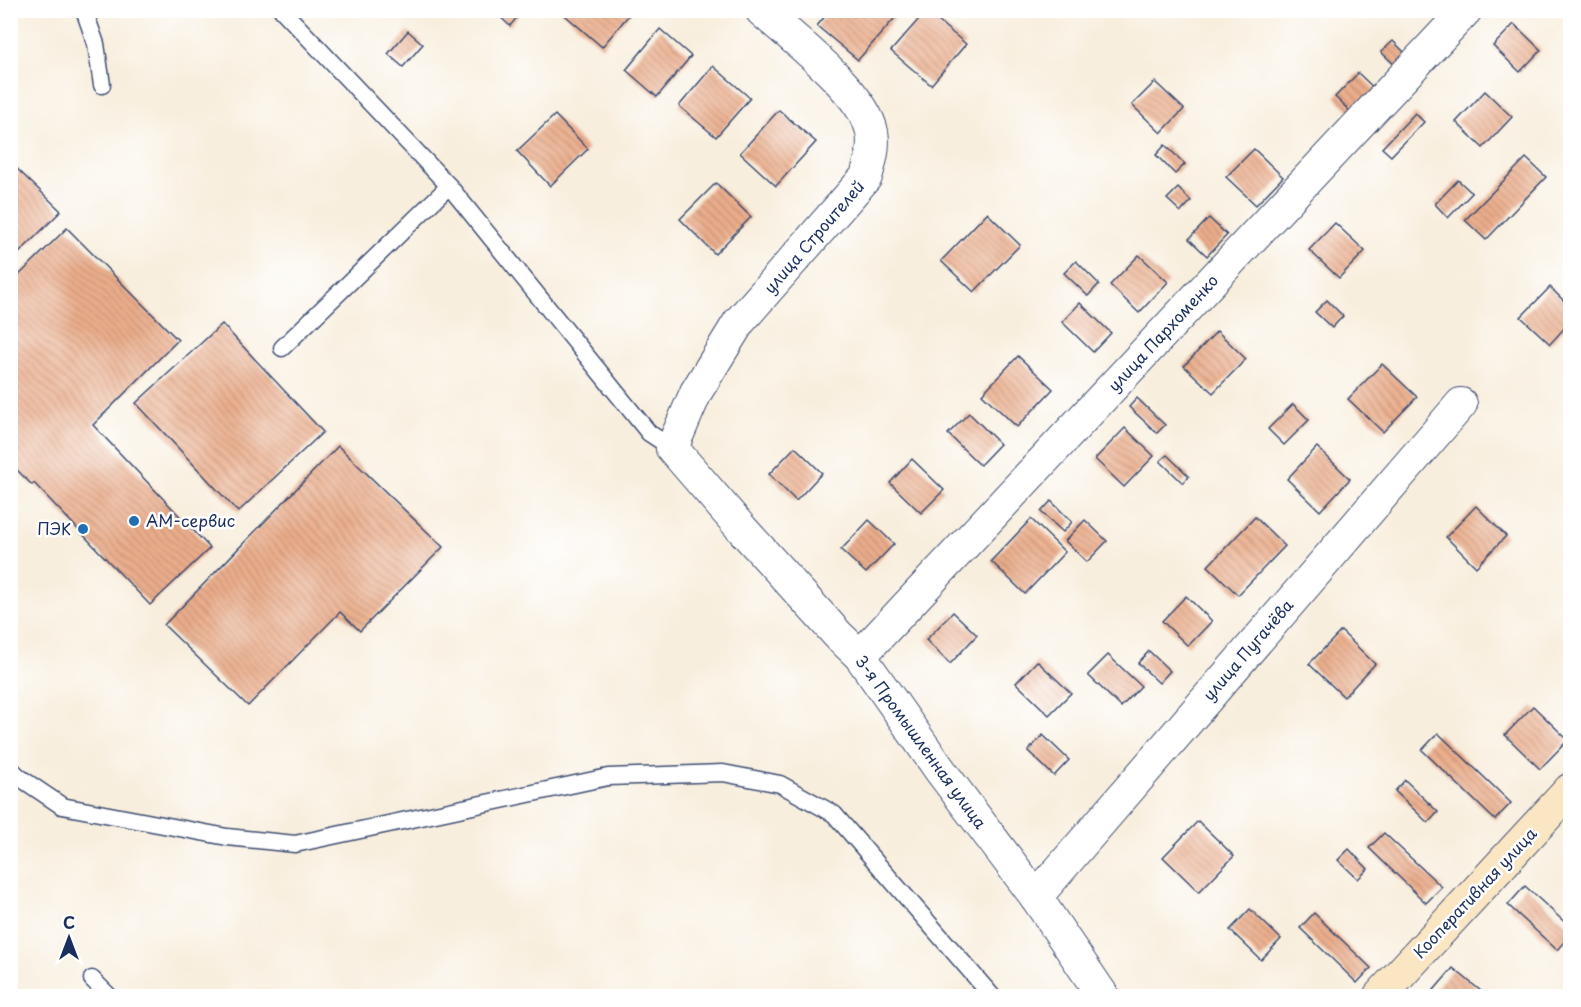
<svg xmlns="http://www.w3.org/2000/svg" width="1581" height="1007" font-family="'Playpen Sans',sans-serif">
<defs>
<pattern id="building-back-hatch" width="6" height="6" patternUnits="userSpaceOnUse" patternTransform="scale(1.5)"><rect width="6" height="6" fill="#ecae8b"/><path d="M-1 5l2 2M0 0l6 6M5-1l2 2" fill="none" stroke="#be8e75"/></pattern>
</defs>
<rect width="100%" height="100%" fill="#fff"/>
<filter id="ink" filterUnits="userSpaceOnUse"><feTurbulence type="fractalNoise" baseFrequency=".0167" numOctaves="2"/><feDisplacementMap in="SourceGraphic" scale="12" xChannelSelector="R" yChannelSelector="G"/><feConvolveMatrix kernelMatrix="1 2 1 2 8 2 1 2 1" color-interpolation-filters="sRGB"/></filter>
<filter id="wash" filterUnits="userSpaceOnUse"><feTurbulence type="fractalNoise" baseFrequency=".008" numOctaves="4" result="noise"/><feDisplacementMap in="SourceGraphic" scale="24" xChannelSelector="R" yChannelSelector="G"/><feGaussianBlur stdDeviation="1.35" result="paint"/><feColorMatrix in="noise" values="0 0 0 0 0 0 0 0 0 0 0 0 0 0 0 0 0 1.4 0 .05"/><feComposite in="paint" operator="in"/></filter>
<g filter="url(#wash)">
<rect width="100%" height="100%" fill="#f8eedd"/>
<g id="blocks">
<g fill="url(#building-back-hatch)">
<path d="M502 10H523L510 26 498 15Z"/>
<path d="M559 10H633L602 47Z"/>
<path d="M830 10H898L900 12 858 60 817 26Z"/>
<path d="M926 11 966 44 931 85 891 51Z"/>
<path d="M1514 24 1541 50 1520 72 1493 46Z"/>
<path d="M660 29 691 56 657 97 626 70Z"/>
<path d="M408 31 423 44 403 67 388 54Z"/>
<path d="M1393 41 1411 59 1400 70 1381 52Z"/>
<path d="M713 66 750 98 716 137 679 106Z"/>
<path d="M1358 73 1378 92 1355 116 1335 97Z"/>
<path d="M1155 82 1184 109 1161 133 1132 105Z"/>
<path d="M1485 91 1512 117 1483 148 1456 122Z"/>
<path d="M779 110 816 142 776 186 740 153Z"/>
<path d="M1415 113 1424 122 1391 156 1382 148Z"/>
<path d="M555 115 588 149 550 186 517 151Z"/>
<path d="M1165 145 1185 164 1175 174 1156 155Z"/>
<path d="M1254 149 1283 177 1256 205 1226 177Z"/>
<path d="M1526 158 1546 177 1486 240 1465 220Z"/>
<path d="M10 162 61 211 10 262Z"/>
<path d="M1458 180 1472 193 1448 218 1435 204Z"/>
<path d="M716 183 751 217 715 254 680 219Z"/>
<path d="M1178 188 1191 201 1181 212 1167 199Z"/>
<path d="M987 213 1020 245 974 292 941 261Z"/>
<path d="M1209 218 1227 235 1207 256 1189 239Z"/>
<path d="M1335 223 1365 251 1339 278 1309 250Z"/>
<path d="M67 228 178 340 93 425 210 548 150 605 34 483 32 485 10 463V284Z"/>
<path d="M1139 255 1168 282 1139 313 1110 285Z"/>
<path d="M1076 261 1099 284 1088 296 1064 273Z"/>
<path d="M1550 287 1570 307V322L1550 344 1521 317Z"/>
<path d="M1327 300 1343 316 1332 328 1315 312Z"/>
<path d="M1080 303 1111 333 1093 352 1062 322Z"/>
<path d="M222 324 323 432 238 512 136 403Z"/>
<path d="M1217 331 1246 359 1213 393 1184 366Z"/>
<path d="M1018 356 1053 389 1017 427 982 394Z"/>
<path d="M1382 364 1417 397 1383 432 1348 399Z"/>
<path d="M1137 398 1165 425 1157 433 1129 407Z"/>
<path d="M1293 404 1309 420 1284 445 1268 429Z"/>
<path d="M969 413 1000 444 980 465 948 434Z"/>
<path d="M1125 428 1154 456 1124 487 1095 459Z"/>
<path d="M338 446 443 547 360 631 340 612 248 706 164 625Z"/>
<path d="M795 447 822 473 796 501 769 474Z"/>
<path d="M1317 447 1350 479 1320 511 1287 479Z"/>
<path d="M1167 455 1189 476 1183 483 1160 461Z"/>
<path d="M912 459 944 490 921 513 890 483Z"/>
<path d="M1051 501 1072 522 1063 532 1041 512Z"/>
<path d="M1476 506 1506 536 1476 567 1446 537Z"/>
<path d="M1255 517 1285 546 1238 595 1208 566Z"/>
<path d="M1031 519 1065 552 1025 594 991 561Z"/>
<path d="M869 520 894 544 866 573 841 550Z"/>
<path d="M1085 520 1107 541 1087 562 1065 541Z"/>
<path d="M1186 596 1212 621 1188 646 1162 621Z"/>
<path d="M953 612 977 635 950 664 926 640Z"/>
<path d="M1341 631 1375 664 1344 697 1309 664Z"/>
<path d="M1149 651 1170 671 1159 683 1138 663Z"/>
<path d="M1108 655 1141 686 1121 707 1088 675Z"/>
<path d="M1037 661 1071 693 1049 715 1016 683Z"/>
<path d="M1533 706 1568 740 1540 769 1505 735Z"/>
<path d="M1438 733 1511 803 1495 820 1422 750Z"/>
<path d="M1043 735 1069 760 1054 776 1028 751Z"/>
<path d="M1405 780 1438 812 1428 823 1395 791Z"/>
<path d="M1198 821 1234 856 1199 892 1163 857Z"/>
<path d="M1384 833 1442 887 1426 903 1369 848Z"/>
<path d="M1349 849 1368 869 1358 879 1338 860Z"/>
<path d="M1525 886 1570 927V935L1557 950 1508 905Z"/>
<path d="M1250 909 1281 939 1261 960 1230 930Z"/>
<path d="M1314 913 1371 968 1357 983 1300 928Z"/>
<path d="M1453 968 1487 996H1441L1434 990Z"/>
</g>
</g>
</g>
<g filter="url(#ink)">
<use href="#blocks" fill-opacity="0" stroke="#3c4c71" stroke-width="1.5"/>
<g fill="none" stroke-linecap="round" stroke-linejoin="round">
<g stroke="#3c4c71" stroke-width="19">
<g id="lane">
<path d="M84 10 96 44 102 85"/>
<path d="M282 10 449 186 649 433 672 448"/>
<path d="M282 348 449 186"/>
<path d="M10 768 19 777 62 806 227 837 295 844 608 777 723 773 780 784 834 814 992 996"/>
<path d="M92 979 109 996"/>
</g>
</g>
<g stroke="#3c4c71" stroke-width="34">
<g id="street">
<path d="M761 10C791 37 864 92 872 132 875 147 870 163 866 177L739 322 696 392 672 448 742 529 838 635 860 656 940 770 1036 897 1103 996"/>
<path d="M860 656 1466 10"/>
<path d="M1036 897 1461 404"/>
</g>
</g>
<g stroke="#3c4c71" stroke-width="35">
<path id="secondary" d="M1380 996 1570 790"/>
</g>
<use href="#lane" stroke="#fff" stroke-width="16"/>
<use href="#street" stroke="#fff" stroke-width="32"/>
<use href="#secondary" stroke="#fbe6c3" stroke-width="33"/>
</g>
</g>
<g fill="#1f6fb2" stroke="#fff" stroke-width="2">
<circle cx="134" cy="521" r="6"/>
<circle cx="83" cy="529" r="6"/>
</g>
<g text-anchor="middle" stroke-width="5" stroke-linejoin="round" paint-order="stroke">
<g font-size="16" fill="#1b2f5e" stroke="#fff">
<text transform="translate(814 237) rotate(-49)" y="6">улица Строителей</text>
<text transform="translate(1163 333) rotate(-47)" y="6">улица Пархоменко</text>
<text transform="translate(1248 650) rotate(-49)" y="6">улица Пугачёва</text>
<text transform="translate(921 742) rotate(54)" y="6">3-я Промышленная улица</text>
<text transform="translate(1475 893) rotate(-47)" y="6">Кооперативная улица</text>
</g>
<g font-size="16" fill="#1b2f5e" stroke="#fff" text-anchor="start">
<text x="146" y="527">АМ-сервис</text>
<text x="71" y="535" text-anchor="end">ПЭК</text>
</g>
</g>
<rect width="1581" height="1007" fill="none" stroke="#fff" stroke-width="36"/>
<g transform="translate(69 938)" stroke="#ffffff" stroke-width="4.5" paint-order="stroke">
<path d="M0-4.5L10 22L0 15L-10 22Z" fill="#1b2f5e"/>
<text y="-9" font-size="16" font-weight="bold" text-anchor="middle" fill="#1b2f5e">С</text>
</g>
</svg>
